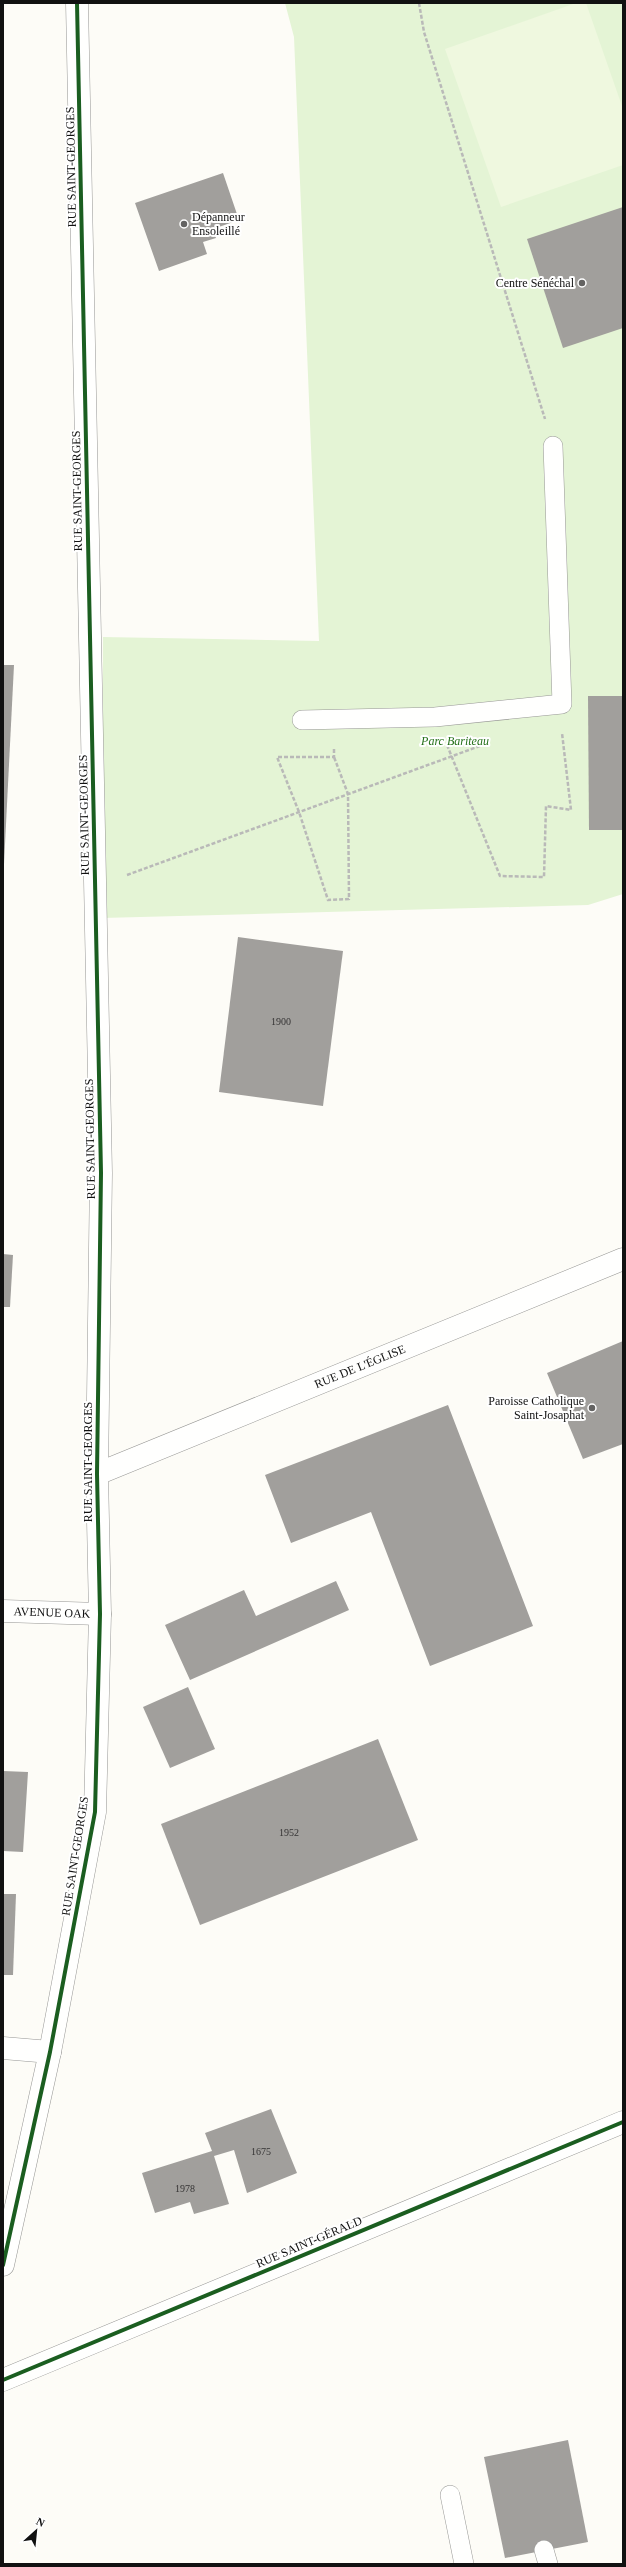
<svg xmlns="http://www.w3.org/2000/svg" width="626" height="2567" font-family="Georgia,serif">
<rect width="100%" height="100%" fill="#fdfcf7"/>
<path fill="#e4f4d5" d="M285 3H623V894L588 905 102 918 103 637 319 641 294 37Z"/>
<path fill="#eff8df" d="M576 3H586L623 109V165L501 207 445 49Z"/>
<g fill="#a19f9c">
<path d="M223 173 239 220 213 229 216 238 203 242 207 254 159 271 135 203Z"/>
<path d="M623 207V328L563 348 527 239Z"/>
<path d="M3 665H14L4 864H3Z"/>
<path d="M588 696H623V830H589Z"/>
<path d="M238 937 343 951 323 1106 219 1092Z"/>
<path d="M3 1254 13 1255 10 1307H3Z"/>
<path d="M623 1341V1444L583 1459 547 1373Z"/>
<path d="M448 1405 533 1626 430 1666 371 1512 291 1543 265 1475Z"/>
<path d="M336 1581 349 1610 190 1680 165 1625 244 1590 256 1616Z"/>
<path d="M188 1687 215 1749 170 1768 143 1707Z"/>
<path d="M378 1739 418 1840 200 1925 161 1824Z"/>
<path d="M3 1771 28 1772 23 1852 3 1851Z"/>
<path d="M3 1894H16L13 1975H3Z"/>
<path d="M271 2109 297 2173 247 2193 234 2150 214 2156 229 2204 194 2214 190 2202 155 2213 142 2173 212 2151 205 2133Z"/>
<path d="M568 2440 588 2542 505 2558 484 2457Z"/>
</g>
<g fill="none" stroke-linecap="round" stroke-linejoin="round">
<g stroke="#979795" stroke-width="20">
<g id="service">
<path d="M302 720 435 717 562 704 553 446"/>
<path d="M450 2495 464 2564"/>
<path d="M544 2550 548 2564"/>
</g>
</g>
<g stroke="#979795" stroke-width="23">
<g id="minor">
<path id="s1" d="M97 1474 623 1259"/>
<path id="s2" d="M3 1611 100 1614"/>
<path d="M3 2048 50 2052"/>
<path d="M3 2380 623 2122"/>
</g>
</g>
<g stroke="#979795" stroke-width="23">
<path id="tertiary" d="M3 2265 50 2052 95 1812 100 1614 97 1474 101 1173 77 3"/>
</g>
<g stroke="#b9b9b8" stroke-width="2.5" stroke-dasharray="4 2" stroke-linecap="butt">
<path d="M419 3 424 32 545 419"/>
<path d="M447 745 500 876 544 877 546 806 571 810 562 733"/>
<path d="M334 749V757H277L299 812 328 900 349 899 348 794 334 757"/>
<path d="M127 875 488 743"/>
</g>
<use href="#service" stroke="#fffffe" stroke-width="19"/>
<use href="#minor" stroke="#fffffe" stroke-width="22"/>
<use href="#tertiary" stroke="#fffffe" stroke-width="22"/>
<g stroke="#fff" stroke-width="6">
<g id="cycleway">
<path d="M3 2265 50 2052 95 1812 100 1614 97 1474 101 1173 77 3"/>
<path d="M3 2380 623 2122"/>
</g>
</g>
<use href="#cycleway" stroke="#1b5e20" stroke-width="4"/>
</g>
<g fill="#646362" stroke="#fff" stroke-width="1.5">
<circle cx="184" cy="224" r="4"/>
<circle cx="582" cy="283" r="4"/>
<circle cx="592" cy="1408" r="4"/>
</g>
<g text-anchor="middle" stroke-width="4" stroke-linejoin="round" paint-order="stroke">
<g font-size="10" fill="#353434">
<text x="281" y="1025">1900</text>
<text x="289" y="1836">1952</text>
<text x="261" y="2155">1675</text>
<text x="185" y="2192">1978</text>
</g>
<g font-size="12" fill="#111" stroke="#fff">
<text transform="translate(71 167) rotate(-91)" y="4">RUE SAINT-GEORGES</text>
<text transform="translate(77 491) rotate(-91)" y="4">RUE SAINT-GEORGES</text>
<text transform="translate(84 815) rotate(-91)" y="4">RUE SAINT-GEORGES</text>
<text transform="translate(90 1139) rotate(-91)" y="4">RUE SAINT-GEORGES</text>
<text dy="4" stroke="none"><textPath href="#s1" startOffset="284">RUE DE L'ÉGLISE</textPath></text>
<text transform="translate(88 1462) rotate(-90)" y="4">RUE SAINT-GEORGES</text>
<text dy="4" stroke="none"><textPath href="#s2" startOffset="49">AVENUE OAK</textPath></text>
<text transform="translate(75 1856) rotate(-81)" y="4">RUE SAINT-GEORGES</text>
<text transform="translate(309 2242) rotate(-23)" y="4">RUE SAINT-GÉRALD</text>
</g>
<g font-size="12" fill="#111" stroke="#fff" text-anchor="end">
<text x="192" y="221" text-anchor="start">Dépanneur<tspan x="192" dy="14">Ensoleillé</tspan></text>
<text x="574" y="287">Centre Sénéchal</text>
<text x="584" y="1405">Paroisse Catholique<tspan x="584" dy="14">Saint-Josaphat</tspan></text>
</g>
<g font-size="12" font-style="italic" fill="#247019" stroke="#fff">
<text x="455" y="745">Parc Bariteau</text>
</g>
</g>
<rect width="626" height="2567" fill="none" stroke="#111111" stroke-width="8"/>
<g transform="translate(36 2531) rotate(27)" stroke="#ffffff" stroke-width="3" paint-order="stroke">
<path d="M0-3L7 15L0 10L-7 15Z" fill="#111111"/>
<text y="-6" font-size="11" font-weight="bold" text-anchor="middle" fill="#111111">N</text>
</g>
</svg>
